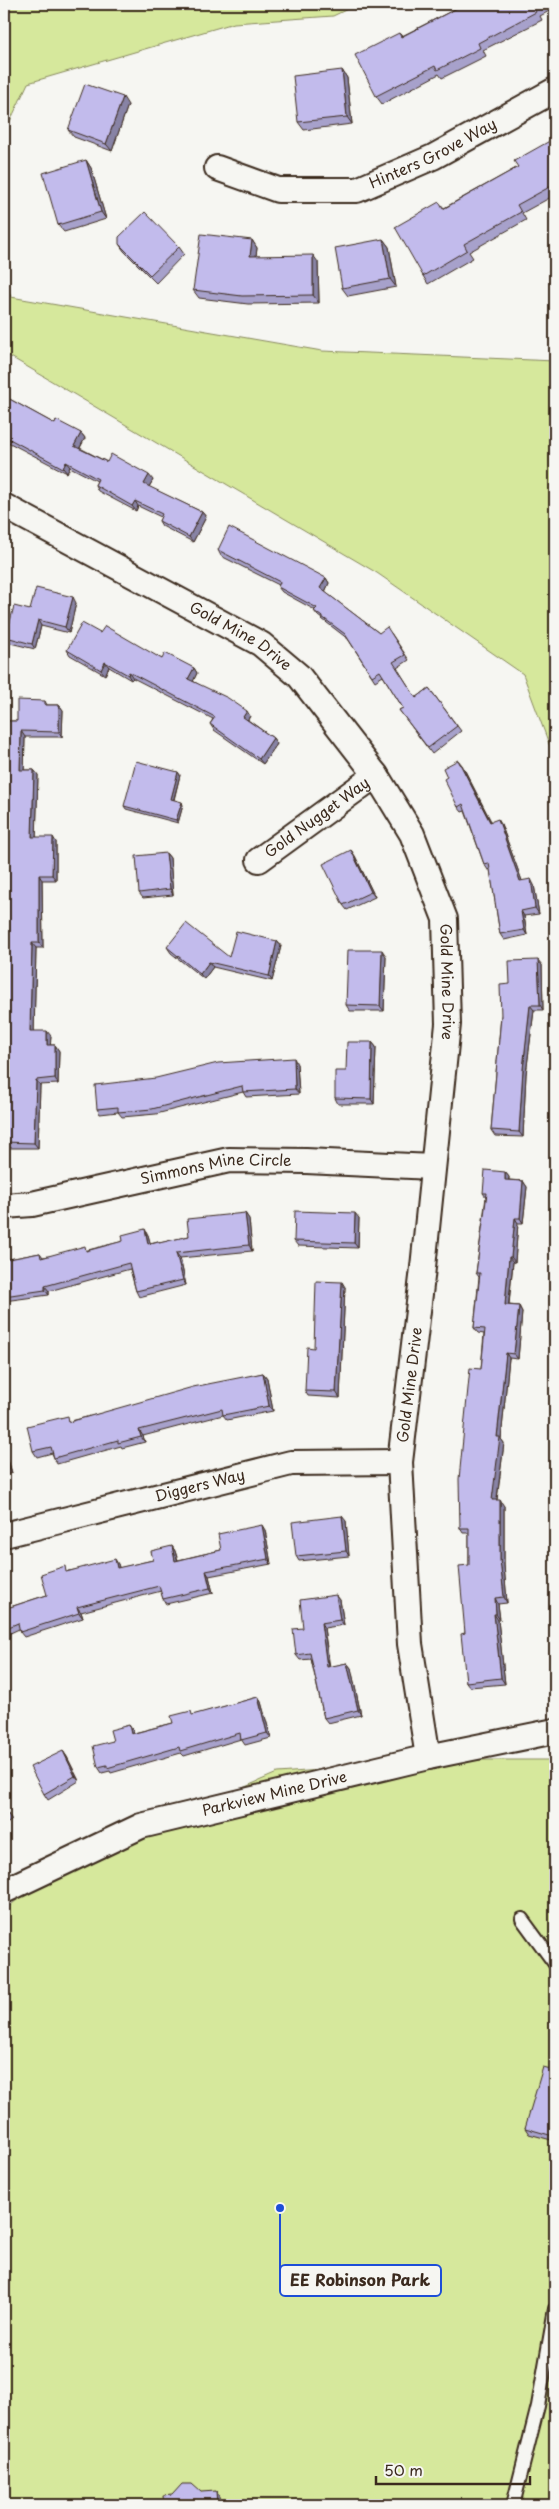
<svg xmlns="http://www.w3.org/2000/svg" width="559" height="2509" font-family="'Playpen Sans',sans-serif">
<rect width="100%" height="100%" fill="#f6f6f2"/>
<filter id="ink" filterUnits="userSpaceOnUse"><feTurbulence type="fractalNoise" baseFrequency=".02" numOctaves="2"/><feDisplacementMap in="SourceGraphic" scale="10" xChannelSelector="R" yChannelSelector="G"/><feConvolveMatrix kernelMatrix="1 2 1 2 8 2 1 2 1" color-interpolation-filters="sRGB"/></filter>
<g filter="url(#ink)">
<g fill="#d6e89c" stroke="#88895d">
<path d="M4 4H358L333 16 234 23 28 83 4 134Z"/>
<path d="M4 280 11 297 322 351 555 361V760L523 674 377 573 4 353Z"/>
<path d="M470 1760H555V2505H4V1911L48 1873 277 1773Z"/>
</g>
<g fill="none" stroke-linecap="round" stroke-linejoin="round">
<g stroke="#3b2a1e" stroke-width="16">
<g id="service">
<path d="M522 1919 555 1964"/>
<path d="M513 2505 538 2406 555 2309"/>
</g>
</g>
<g stroke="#3b2a1e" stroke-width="28">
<g id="minor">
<path id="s1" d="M217 168 278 190H357L433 157 555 90"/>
<path id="s2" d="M4 506 261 644 299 676 376 775 412 834 445 919 448 1024 422 1277 400 1462 410 1644 428 1757"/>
<path id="s3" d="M259 860 376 775"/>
<path id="s4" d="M4 1206 32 1204 229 1160 306 1161 432 1167"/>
<path id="s5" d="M4 1535 291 1463 400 1462"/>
<path id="s6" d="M4 1891 141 1826 428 1757 555 1731"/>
</g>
</g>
<use href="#service" stroke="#f6f6f2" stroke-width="12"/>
<use href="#minor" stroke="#f6f6f2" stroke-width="24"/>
</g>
<g fill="#a7a1cb" stroke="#3b2a1e">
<path d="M465 4H555V8L540 16 542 20 483 50 486 56 442 78 439 74 382 104 376 96 399 33 402 36Z"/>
<path d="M342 70 347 78 352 124 304 130 298 122Z"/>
<path d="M128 105 112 151 74 137 68 130Z"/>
<path d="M555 138V195L522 213 526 220 469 252 473 258 428 284 423 276 439 202 444 208 518 167Z"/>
<path d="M86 160 91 168 106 219 64 232 58 225Z"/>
<path d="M383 239 389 247 396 287 348 296 342 288Z"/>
<path d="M252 240 257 248 256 256 318 262 319 303 248 304 199 298 193 290Z"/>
<path d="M119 244 179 247 184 254 156 283 124 251Z"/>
<path d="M4 396 55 424 81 433 85 438 80 448 107 462 153 480 149 487 202 512 206 517 193 542 162 526 159 521 161 517 138 506 136 511 98 491 95 485 97 481 70 467 67 473 4 440Z"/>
<path d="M218 550 326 578 329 583 325 592 379 633H391L409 660 397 668 416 698 429 688 461 731 432 754 399 710 403 708 383 676 375 681 348 639 318 616 314 611 315 610 282 592 278 587 279 585 221 556Z"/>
<path d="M76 603 69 633 41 626 35 649 10 643 6 637 30 610Z"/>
<path d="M100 633 162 659 194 668 197 673 193 681 250 716 248 720 273 738 277 744 263 764 214 730 210 724 213 719 133 678 131 680 109 667 105 675 70 655 67 650Z"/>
<path d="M45 701 47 705H59L63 710 62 737H25L24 770H34L38 775 36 837 56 842V880H42L43 948H36L34 1031 51 1036 50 1045H55L59 1051 58 1084 40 1085 38 1148H5L4 1147V1059L5 1017H4V919L6 862H4V721H17Z"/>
<path d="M462 765 491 821 501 824 522 881 534 885 539 914 524 916 527 935 504 940 500 934 490 869 488 870 484 864 465 811 462 812 458 807 447 777Z"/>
<path d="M178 772 180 775 174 800 183 805 178 823 126 809 124 806Z"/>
<path d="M351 850 355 856 375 897 347 910 343 905Z"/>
<path d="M166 853 170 858 173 895 143 898 139 893Z"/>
<path d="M277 941 281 946 272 981 213 967 204 979 171 953 167 947 229 957Z"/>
<path d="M386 956 384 1011H350L346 1005Z"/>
<path d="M542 965 543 1010H534L526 1074 523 1137 495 1136 491 1130 501 1016 510 984Z"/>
<path d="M372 1042 376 1047 374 1104H338L335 1098 346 1071Z"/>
<path d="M297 1064 299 1094 246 1097 243 1092 156 1114 122 1117 118 1112 100 1114 97 1109Z"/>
<path d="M505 1172 509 1177V1180L523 1181 527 1187 523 1223H518L515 1262H513L509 1305 519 1306 522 1312 518 1359 509 1358 501 1439 504 1443 497 1500 504 1506V1565L507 1603 498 1604 500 1620H498L505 1684 470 1687 466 1682 465 1633 469 1565V1533H463L460 1528 481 1369 484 1334 478 1333 474 1328 479 1277 476 1273 486 1197 483 1193Z"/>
<path d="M245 1213 249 1219 252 1251 180 1258 186 1285 139 1297 136 1291 130 1269 49 1291V1295L4 1301V1260L40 1253 43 1257 88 1250 148 1235 150 1243 158 1241 160 1243 189 1236Z"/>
<path d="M359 1218 358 1248 298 1246 294 1241Z"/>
<path d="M345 1287 340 1398 308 1396 305 1391 314 1348Z"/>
<path d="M263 1373 267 1378 273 1411 227 1420 223 1415 143 1436 145 1442 122 1448 121 1446 57 1464 54 1458 52 1453 37 1457 33 1451 71 1421Z"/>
<path d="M4 1447 12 1473 4 1476Z"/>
<path d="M346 1521 349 1556 299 1561 296 1556Z"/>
<path d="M265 1530 271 1564 209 1576 213 1593 166 1604 163 1599 161 1591 81 1612 83 1618 24 1637 20 1632 19 1629 4 1636V1609L47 1595 68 1571 118 1564 119 1568 153 1560 172 1546 175 1551 178 1560 221 1550Z"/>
<path d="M336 1595 340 1600 344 1625 324 1628 330 1667 347 1663 351 1668 361 1715 328 1723 324 1718 311 1659 300 1660 296 1655 303 1628Z"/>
<path d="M258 1697 261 1702 271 1738 245 1745 241 1739 184 1756 181 1753 111 1773 110 1771 102 1773 98 1767 113 1741 129 1725 134 1733 173 1723 194 1715Z"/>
<path d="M63 1751 67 1757 79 1781 48 1800 44 1794Z"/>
<path d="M4 1808 12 1820 4 1826Z"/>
<path d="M555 2070V2141L529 2134 525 2128Z"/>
</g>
<g fill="#8883a5" stroke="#3b2a1e">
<path d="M342 70 347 78 352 124 347 117Z"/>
<path d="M123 97 128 105 112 151 106 144Z"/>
<path d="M86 160 91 168 106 219 101 212Z"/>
<path d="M383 239 389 247 396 287 390 279Z"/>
<path d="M252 240 257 248 255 264 250 256Z"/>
<path d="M313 255 318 262 319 303 313 295Z"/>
<path d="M81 433 85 438 78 451 74 446Z"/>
<path d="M66 462 70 467 67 473 63 468Z"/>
<path d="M149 475 153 480 147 490 144 484Z"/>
<path d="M135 501 138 506 136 511 132 506Z"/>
<path d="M202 512 206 517 193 542 189 537Z"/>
<path d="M326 578 329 583 324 594 320 588Z"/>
<path d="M73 597 76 603 69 633 65 627Z"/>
<path d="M38 620 41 626 35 649 32 644Z"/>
<path d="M105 662 109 667 105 675 101 670Z"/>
<path d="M194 668 197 673 192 684 188 679Z"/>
<path d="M129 672 133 678 131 680 128 675Z"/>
<path d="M59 705 63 710 62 737 59 732Z"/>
<path d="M247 711 250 716 246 722 243 717Z"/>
<path d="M21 731 25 737 24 775 20 770Z"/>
<path d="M273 738 277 744 263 764 259 759Z"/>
<path d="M458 760 462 765 493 827 490 822Z"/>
<path d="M34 770 38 775 36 842 32 837Z"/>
<path d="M178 772 180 775 173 802 171 799Z"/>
<path d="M182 802 183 805 178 823 176 820Z"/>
<path d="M498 819 501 824 524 886 520 881Z"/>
<path d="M53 837 56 842V880L52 875Z"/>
<path d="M351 850 355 856 375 897 371 892Z"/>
<path d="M166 853 170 858 173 895 170 889Z"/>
<path d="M39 875 42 880 43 948 39 943Z"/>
<path d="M531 879 534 885 539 914 535 908Z"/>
<path d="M521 911 524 916 527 935 524 930Z"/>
<path d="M277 941 281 946 272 981 269 976Z"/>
<path d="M32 943 36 948 34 1036 30 1031Z"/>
<path d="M382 950 386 956 384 1011 380 1006Z"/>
<path d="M538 960 542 965 543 1010 540 1005Z"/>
<path d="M209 962 213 967 204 979 200 974Z"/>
<path d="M530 1005 534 1010 526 1074 523 1137 519 1132 523 1069Z"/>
<path d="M47 1031 51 1036 50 1051 47 1045Z"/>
<path d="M372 1042 376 1047 374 1104 371 1099Z"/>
<path d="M55 1045 59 1051 58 1084 55 1078Z"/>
<path d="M294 1058 297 1064 299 1094 295 1089Z"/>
<path d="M36 1080 40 1085 38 1148 34 1143Z"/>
<path d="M505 1172 509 1177 508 1185 505 1180Z"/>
<path d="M523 1181 527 1187 523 1223 520 1218Z"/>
<path d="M245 1213 249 1219 252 1251 249 1245Z"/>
<path d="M355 1213 359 1218 358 1248 354 1243Z"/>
<path d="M515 1218 518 1223 515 1262 511 1257Z"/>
<path d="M145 1229 148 1235 152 1249 148 1244Z"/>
<path d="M176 1253 180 1258 186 1285 183 1280Z"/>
<path d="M509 1257 513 1262 508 1310 505 1305Z"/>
<path d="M342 1282 345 1287 340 1398 336 1392Z"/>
<path d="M45 1286 49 1291V1295L45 1290Z"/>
<path d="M519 1306 522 1312 518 1359 514 1354Z"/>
<path d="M506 1353 509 1358 501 1439 504 1443 496 1506 492 1500 497 1437Z"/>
<path d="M263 1373 267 1378 273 1411 269 1406Z"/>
<path d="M139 1430 143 1436 145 1442 141 1437Z"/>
<path d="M4 1447 12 1473 8 1467 4 1453Z"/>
<path d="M500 1500 504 1506V1565L507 1603 504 1597 500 1560Z"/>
<path d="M342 1516 346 1521 349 1556 346 1551Z"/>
<path d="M262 1525 265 1530 271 1564 268 1559Z"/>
<path d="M172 1546 175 1551 179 1566 175 1561Z"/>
<path d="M115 1559 118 1564 121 1573 117 1568Z"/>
<path d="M206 1571 209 1576 213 1593 210 1588Z"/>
<path d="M336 1595 340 1600 344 1625 340 1620Z"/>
<path d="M495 1598 498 1604 500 1620 496 1614Z"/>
<path d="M77 1607 81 1612 83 1618 79 1613Z"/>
<path d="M494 1614 498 1620 505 1684 501 1678Z"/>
<path d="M321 1623 324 1628 330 1673 327 1667Z"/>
<path d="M347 1663 351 1668 361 1715 358 1710Z"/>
<path d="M258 1697 261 1702 271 1738 267 1733Z"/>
<path d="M129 1725 133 1731 135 1739 131 1734Z"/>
<path d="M63 1751 67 1757 79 1781 75 1776Z"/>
<path d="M555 2129V2139L553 2136Z"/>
<path d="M216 2491 219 2496 220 2505H217Z"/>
</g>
<g fill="#c2bbec" stroke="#3b2a1e">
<path d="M465 4H543L534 8 536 12 478 43 480 48 437 70 435 66 376 96 355 55 399 33 401 37Z"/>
<path d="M342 70 347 117 298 122 293 76Z"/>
<path d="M85 84 123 97 106 144 68 130Z"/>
<path d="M555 138V184L517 205 521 212 464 244 467 250 423 276 395 227 439 202 443 209 518 167 514 161Z"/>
<path d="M86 160 101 212 58 225 43 173Z"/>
<path d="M145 212 179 247 150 275 119 244V237Z"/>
<path d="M201 234 252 240 250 256 313 255V295L242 296 193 290Z"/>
<path d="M383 239 390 279 342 288 335 248Z"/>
<path d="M4 396 55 424 56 420 81 433 74 446 107 462 111 454 149 475 144 484 202 512 189 537 159 521 162 514 135 501 132 506 95 485 98 479 66 462 63 468 4 436Z"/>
<path d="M229 527 326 578 320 588 379 633 387 627 405 655 393 662 416 698 429 688 457 726 428 748 399 710 403 708 380 671 372 676 345 634 314 611 317 608 278 587 280 582 218 550Z"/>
<path d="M36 588 73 597 65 627 38 620 32 644 6 637 14 606 30 610Z"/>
<path d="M82 623 100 633 105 626 162 659 165 653 194 668 188 679 228 698 247 711 243 717 273 738 259 759 210 724 215 717 129 672 128 675 105 662 101 670 67 650Z"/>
<path d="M17 700 45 701V705H59V732L21 731 20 770H34L32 837H53L52 875H39V943H32L30 1031H47V1045H55V1078L36 1080 34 1143 4 1142V1059L5 1012H4V919L6 857H4V721H17Z"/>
<path d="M458 760 490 822 498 819 520 881 531 879 535 908 521 911 524 930 500 934 489 863 484 864 463 804 458 807 444 779 447 777 443 768Z"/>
<path d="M136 761 178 772 171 799 182 802 176 820 124 806Z"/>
<path d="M351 850 371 892 343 905 323 864Z"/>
<path d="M166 853 170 889 139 893 136 856Z"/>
<path d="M186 923 229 957 236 931 277 941 269 976 209 962 200 974 167 947Z"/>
<path d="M348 950H382L380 1006 346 1005Z"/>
<path d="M538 960 540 1005H530L523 1069 519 1132 491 1130 501 1016 500 985 510 984 509 961Z"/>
<path d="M347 1042H372L371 1099 335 1098V1071H346Z"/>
<path d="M294 1058 295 1089 243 1092 242 1086 152 1109 118 1112V1107L97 1109 95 1085 156 1078 218 1063Z"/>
<path d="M485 1170 505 1172V1180L523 1181 520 1218H515L511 1257H509L505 1305 519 1306 514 1354 506 1353 497 1437H500L492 1500H500V1560L504 1597 495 1598 496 1614H494L501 1678 466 1682 461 1634 465 1633 459 1566 469 1565V1528H460L459 1479 470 1368 481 1369 485 1329 474 1328 480 1273H476L487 1193H483Z"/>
<path d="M295 1211 355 1213 354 1243 294 1241Z"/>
<path d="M245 1213 249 1245 176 1253 183 1280 136 1291 129 1263 45 1286V1290L4 1296V1260L40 1253 41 1258 85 1246 86 1251 123 1241 122 1235 145 1229 148 1244 158 1241 159 1243 189 1236 187 1219Z"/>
<path d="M316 1281 342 1282 336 1392 305 1391 307 1347 314 1348Z"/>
<path d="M263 1373 269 1406 223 1415 222 1409 139 1430 141 1437 118 1443V1440L54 1458 51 1447 33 1451 27 1426 68 1416 69 1422 193 1387Z"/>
<path d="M4 1453 8 1467 4 1469Z"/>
<path d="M342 1516 346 1551 296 1556 292 1522Z"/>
<path d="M262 1525 268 1559 206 1571 210 1588 163 1599 159 1586 77 1607 79 1613 20 1632 18 1623 4 1629V1609L47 1595 41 1574 65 1566 66 1572 115 1559 117 1568 153 1560 151 1551 172 1546 175 1561 221 1550 218 1534Z"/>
<path d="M336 1595 340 1620 321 1623 327 1667 347 1663 358 1710 324 1718 310 1653 296 1655 293 1629 303 1628 300 1600Z"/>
<path d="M258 1697 267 1733 241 1740 240 1733 180 1751 179 1747 107 1768V1765L98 1767 93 1746 113 1741 110 1730 129 1725 131 1734 173 1723 171 1716 191 1711 192 1715Z"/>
<path d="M63 1751 75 1776 44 1794 30 1767Z"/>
<path d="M4 1808 9 1815 4 1818Z"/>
<path d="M543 2067 555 2070V2129L553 2136 525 2128Z"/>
<path d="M182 2484H192L201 2492 216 2491 217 2505H164L163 2496 172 2495Z"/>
</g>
</g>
<g text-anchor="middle" stroke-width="4.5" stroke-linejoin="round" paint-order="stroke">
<g font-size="15" fill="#3b2a1e" stroke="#f6f6f2">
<text dy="5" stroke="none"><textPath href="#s1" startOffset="228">Hinters Grove Way</textPath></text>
<text dy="5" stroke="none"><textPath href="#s2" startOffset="270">Gold Mine Drive</textPath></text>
<text dy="5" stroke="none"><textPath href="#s3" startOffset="72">Gold Nugget Way</textPath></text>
<text dy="5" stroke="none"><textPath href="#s2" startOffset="690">Gold Mine Drive</textPath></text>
<text dy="5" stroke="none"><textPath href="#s4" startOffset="216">Simmons Mine Circle</textPath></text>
<text transform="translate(410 1385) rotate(-83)" y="5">Gold Mine Drive</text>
<text dy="5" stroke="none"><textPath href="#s5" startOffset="202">Diggers Way</textPath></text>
<text dy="5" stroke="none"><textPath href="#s6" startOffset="289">Parkview Mine Drive</textPath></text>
</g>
</g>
<path fill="none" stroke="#1d4ed8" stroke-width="2" d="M280 2208L280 2280"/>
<circle fill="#1d4ed8" stroke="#f6f6f2" stroke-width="2" cx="280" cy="2208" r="5"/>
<rect fill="#f6f6f2" stroke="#1d4ed8" stroke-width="2" x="280" y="2265" width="161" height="31" rx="5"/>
<g font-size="16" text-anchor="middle" font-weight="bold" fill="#3b2a1e">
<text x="360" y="2286">EE Robinson Park</text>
</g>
<rect width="559" height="2509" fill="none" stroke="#f6f6f2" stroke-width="20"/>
<rect x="10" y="10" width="539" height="2489" fill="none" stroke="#3b2a1e" stroke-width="2" filter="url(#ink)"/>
<path d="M376 2476v8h154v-8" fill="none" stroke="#3b2a1e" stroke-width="2.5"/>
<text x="384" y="2476" font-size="15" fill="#3b2a1e" stroke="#f6f6f2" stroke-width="4" paint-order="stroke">50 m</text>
</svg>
